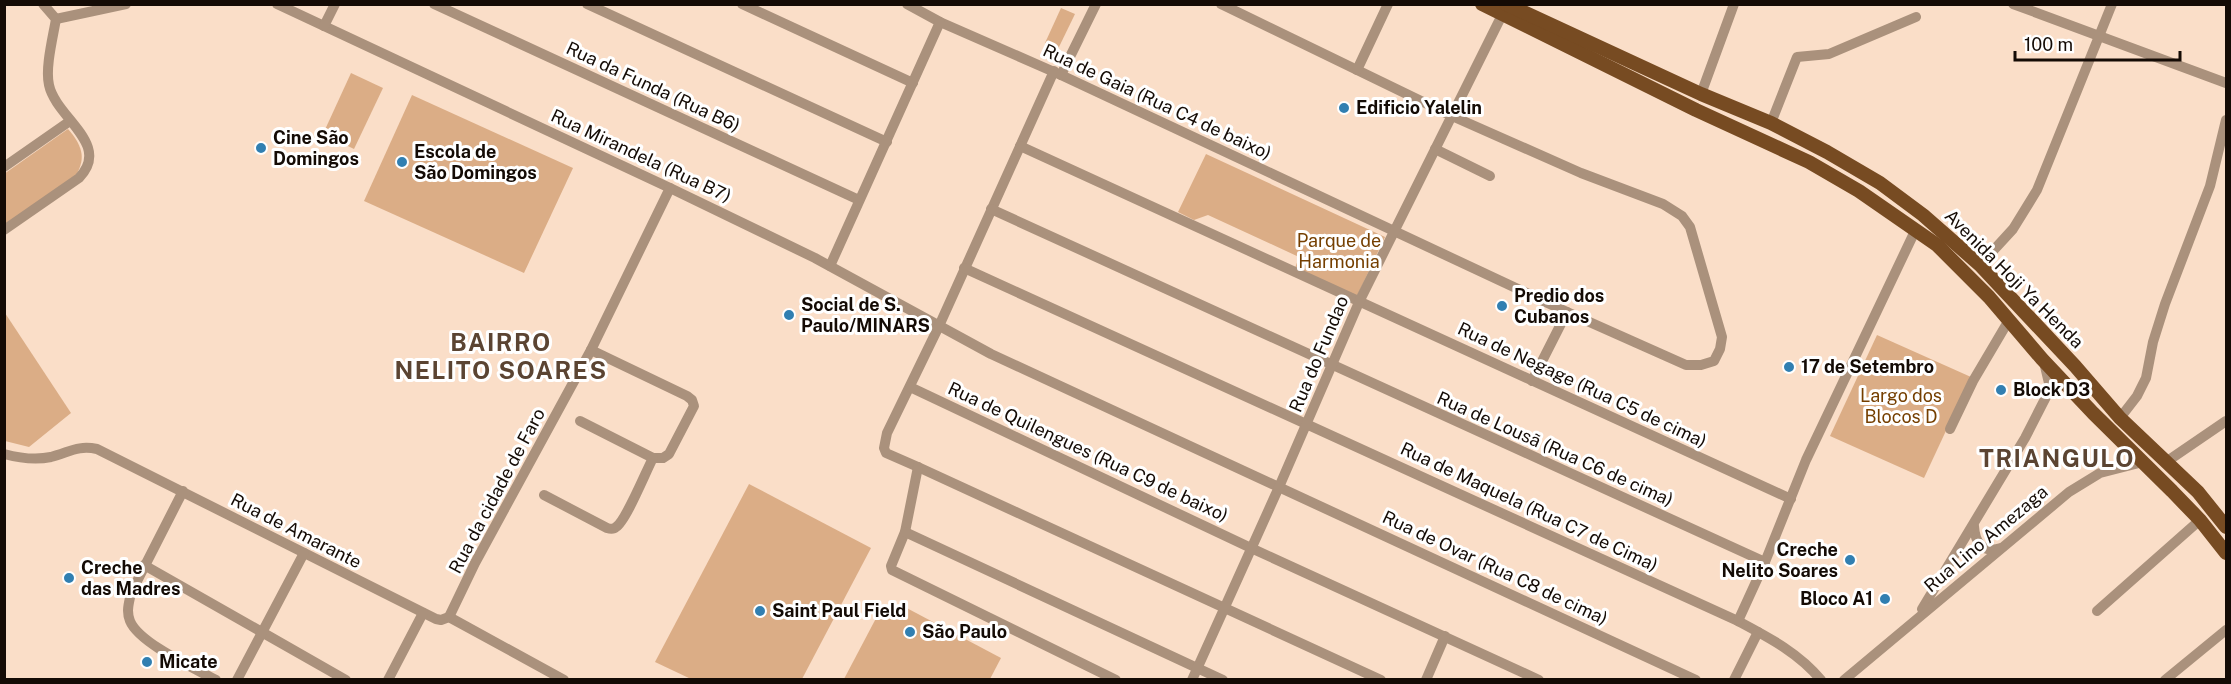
<svg xmlns="http://www.w3.org/2000/svg" width="2231" height="684" font-family="'Public Sans',sans-serif">
<rect width="100%" height="100%" fill="#fadec8"/>
<g fill="#dbad86">
<path d="M1061 8 1075 14 1058 49 1045 43Z"/>
<path d="M351 73 383 88 354 149 323 134Z"/>
<path d="M412 95 573 168 524 273 364 201Z"/>
<path d="M68 129C81 144 87 157 76 175L5 226 4 174Z"/>
<path d="M1206 154 1385 237 1357 296 1295 268 1299 257 1208 215 1194 220 1178 212Z"/>
<path d="M5 313 71 413 29 447 5 441Z"/>
<path d="M1877 335 1971 377 1924 478 1830 436Z"/>
<path d="M749 484 871 548 802 679H691L655 662Z"/>
<path d="M883 605H901L1001 658 990 679H844Z"/>
</g>
<g fill="none" stroke-linecap="round" stroke-linejoin="round">
<g stroke="#aa917c" stroke-width="10">
<path d="M277 4 670 188 815 258 991 354 1696 680"/>
<path d="M434 4 859 200"/>
<path d="M587 4 887 142"/>
<path d="M742 4 913 83"/>
<path d="M907 4 940 22 1061 75 1567 312 1686 365H1701L1714 361 1720 349 1722 337 1690 227 1682 216 1663 204 1581 173 1452 116 1221 4"/>
<path d="M2013 4 2226 83"/>
<path d="M56 19 126 4"/>
<path d="M324 26 335 4"/>
<path d="M1357 70 1388 4"/>
<path d="M1054 71 939 326 887 433 884 448 886 453 918 467 1381 680"/>
<path d="M1061 75 1096 4"/>
<path d="M1701 94 1734 4"/>
<path d="M1771 123 1797 57 1829 54 1916 17"/>
<path d="M1020 146 1791 499"/>
<path d="M1435 149 1490 176"/>
<path d="M4 167 70 121"/>
<path d="M991 209 1765 562"/>
<path d="M4 230 79 178C112 144 56 118 49 85 45 68 53 37 56 19L43 4"/>
<path d="M1980 265 2013 229 2037 190 2112 4"/>
<path d="M830 266 940 22"/>
<path d="M964 268 1738 621C1768 637 1799 653 1821 680"/>
<path d="M1532 381 1567 312"/>
<path d="M910 387 1251 548 1539 680"/>
<path d="M2120 418 2137 396 2146 378 2153 342 2165 304 2210 186 2226 120"/>
<path d="M580 421 653 458H663L669 454 694 406 692 400 687 396 591 350"/>
<path d="M1950 429 1973 381 2009 320"/>
<path d="M4 454C19 458 37 460 51 457 70 452 78 445 97 449L436 619 441 620 449 617 564 680"/>
<path d="M2166 462 2226 421"/>
<path d="M918 467 905 532 891 566 892 570 1116 680"/>
<path d="M183 491 131 593C129 603 126 611 130 621 139 643 194 668 216 680"/>
<path d="M544 495 607 528C610 529 613 530 616 527 626 521 646 471 653 458"/>
<path d="M1974 526C1975 543 1983 554 2001 548"/>
<path d="M905 532 1223 680"/>
<path d="M144 565 346 680"/>
<path d="M1922 609 2025 438 2047 395 2049 383 2044 362"/>
<path d="M2097 611 2200 520"/>
<path d="M449 617 475 563 591 350 670 188"/>
<path d="M1738 621 1765 562 1806 460 1915 231"/>
<path d="M237 680 304 553"/>
<path d="M388 680 423 613"/>
<path d="M1192 680 1279 487 1360 300 1502 15"/>
<path d="M1426 680 1445 636"/>
<path d="M1734 680 1758 632"/>
<path d="M1844 680 2069 492 2100 473 2143 462"/>
<path d="M2165 680 2226 630"/>
</g>
<g stroke="#774b22" stroke-width="14">
<path d="M1482 4 1696 110 1809 162 1859 191 1937 245 1989 297 2042 359 2093 413 2172 491 2200 520 2226 553"/>
<path d="M1506 4 1701 94 1771 123 1827 152 1880 183 1923 215 1980 265 2075 366 2120 418 2198 492 2226 527"/>
</g>
</g>
<g fill="#317fb1" stroke="#fff" stroke-width="2">
<circle cx="1344" cy="108" r="6"/>
<circle cx="261" cy="148" r="6"/>
<circle cx="402" cy="162" r="6"/>
<circle cx="1502" cy="306" r="6"/>
<circle cx="789" cy="315" r="6"/>
<circle cx="1789" cy="367" r="6"/>
<circle cx="2001" cy="390" r="6"/>
<circle cx="1850" cy="560" r="6"/>
<circle cx="69" cy="578" r="6"/>
<circle cx="1885" cy="599" r="6"/>
<circle cx="760" cy="611" r="6"/>
<circle cx="910" cy="632" r="6"/>
<circle cx="147" cy="662" r="6"/>
</g>
<g text-anchor="middle" stroke-width="6" stroke-linejoin="round" paint-order="stroke">
<g font-size="18" fill="#140b05" stroke="#fff">
<text transform="translate(653 87) rotate(25)" y="6">Rua da Funda (Rua B6)</text>
<text transform="translate(1157 102) rotate(25)" y="6">Rua de Gaia (Rua C4 de baixo)</text>
<text transform="translate(641 156) rotate(25)" y="6">Rua Mirandela (Rua B7)</text>
<text transform="translate(2014 279) rotate(45)" y="6">Avenida Hoji Ya Henda</text>
<text transform="translate(1319 354) rotate(-67)" y="6">Rua do Fundao</text>
<text transform="translate(1582 385) rotate(25)" y="6">Rua de Negage (Rua C5 de cima)</text>
<text transform="translate(1555 449) rotate(24)" y="6">Rua de Lousã (Rua C6 de cima)</text>
<text transform="translate(1088 452) rotate(25)" y="6">Rua de Quilengues (Rua C9 de baixo)</text>
<text transform="translate(497 491) rotate(-62)" y="6">Rua da cidade de Faro</text>
<text transform="translate(1529 507) rotate(25)" y="6">Rua de Maquela (Rua C7 de Cima)</text>
<text transform="translate(296 531) rotate(27)" y="6">Rua de Amarante</text>
<text transform="translate(1986 539) rotate(-40)" y="6">Rua Lino Amezaga</text>
<text transform="translate(1495 568) rotate(25)" y="6">Rua de Ovar (Rua C8 de cima)</text>
</g>
<g font-size="18" font-weight="bold" fill="#140b05" stroke="#fff" text-anchor="start">
<text x="1356" y="114">Edificio Yalelin</text>
<text x="273" y="144">Cine São<tspan x="273" dy="21">Domingos</tspan></text>
<text x="414" y="158">Escola de<tspan x="414" dy="21">São Domingos</tspan></text>
<text x="1514" y="302">Predio dos<tspan x="1514" dy="21">Cubanos</tspan></text>
<text x="801" y="311">Social de S.<tspan x="801" dy="21">Paulo/MINARS</tspan></text>
<text x="1801" y="373">17 de Setembro</text>
<text x="2013" y="396">Block D3</text>
<text x="1838" y="556" text-anchor="end">Creche<tspan x="1838" dy="21">Nelito Soares</tspan></text>
<text x="81" y="574">Creche<tspan x="81" dy="21">das Madres</tspan></text>
<text x="1873" y="605" text-anchor="end">Bloco A1</text>
<text x="772" y="617">Saint Paul Field</text>
<text x="922" y="638">São Paulo</text>
<text x="159" y="668">Micate</text>
</g>
<g font-size="18" fill="#753f00" stroke="#fff">
<text x="1339" y="247">Parque de<tspan x="1339" dy="21">Harmonia</tspan></text>
<text x="1901" y="402">Largo dos<tspan x="1901" dy="21">Blocos D</tspan></text>
</g>
<g font-size="24" font-weight="bold" letter-spacing="1.5" fill="#5b4432" stroke="#fff">
<text x="501" y="351">BAIRRO<tspan x="501" dy="28">NELITO SOARES</tspan></text>
<text x="2057" y="467">TRIANGULO</text>
</g>
</g>
<rect width="2231" height="684" fill="none" stroke="#140b05" stroke-width="12"/>
<path d="M2015 51v9h165v-9" fill="none" stroke="#140b05" stroke-width="3"/>
<text x="2024" y="51" font-size="18" fill="#140b05" stroke="#ffffff" stroke-width="4.5" paint-order="stroke">100 m</text>
</svg>
